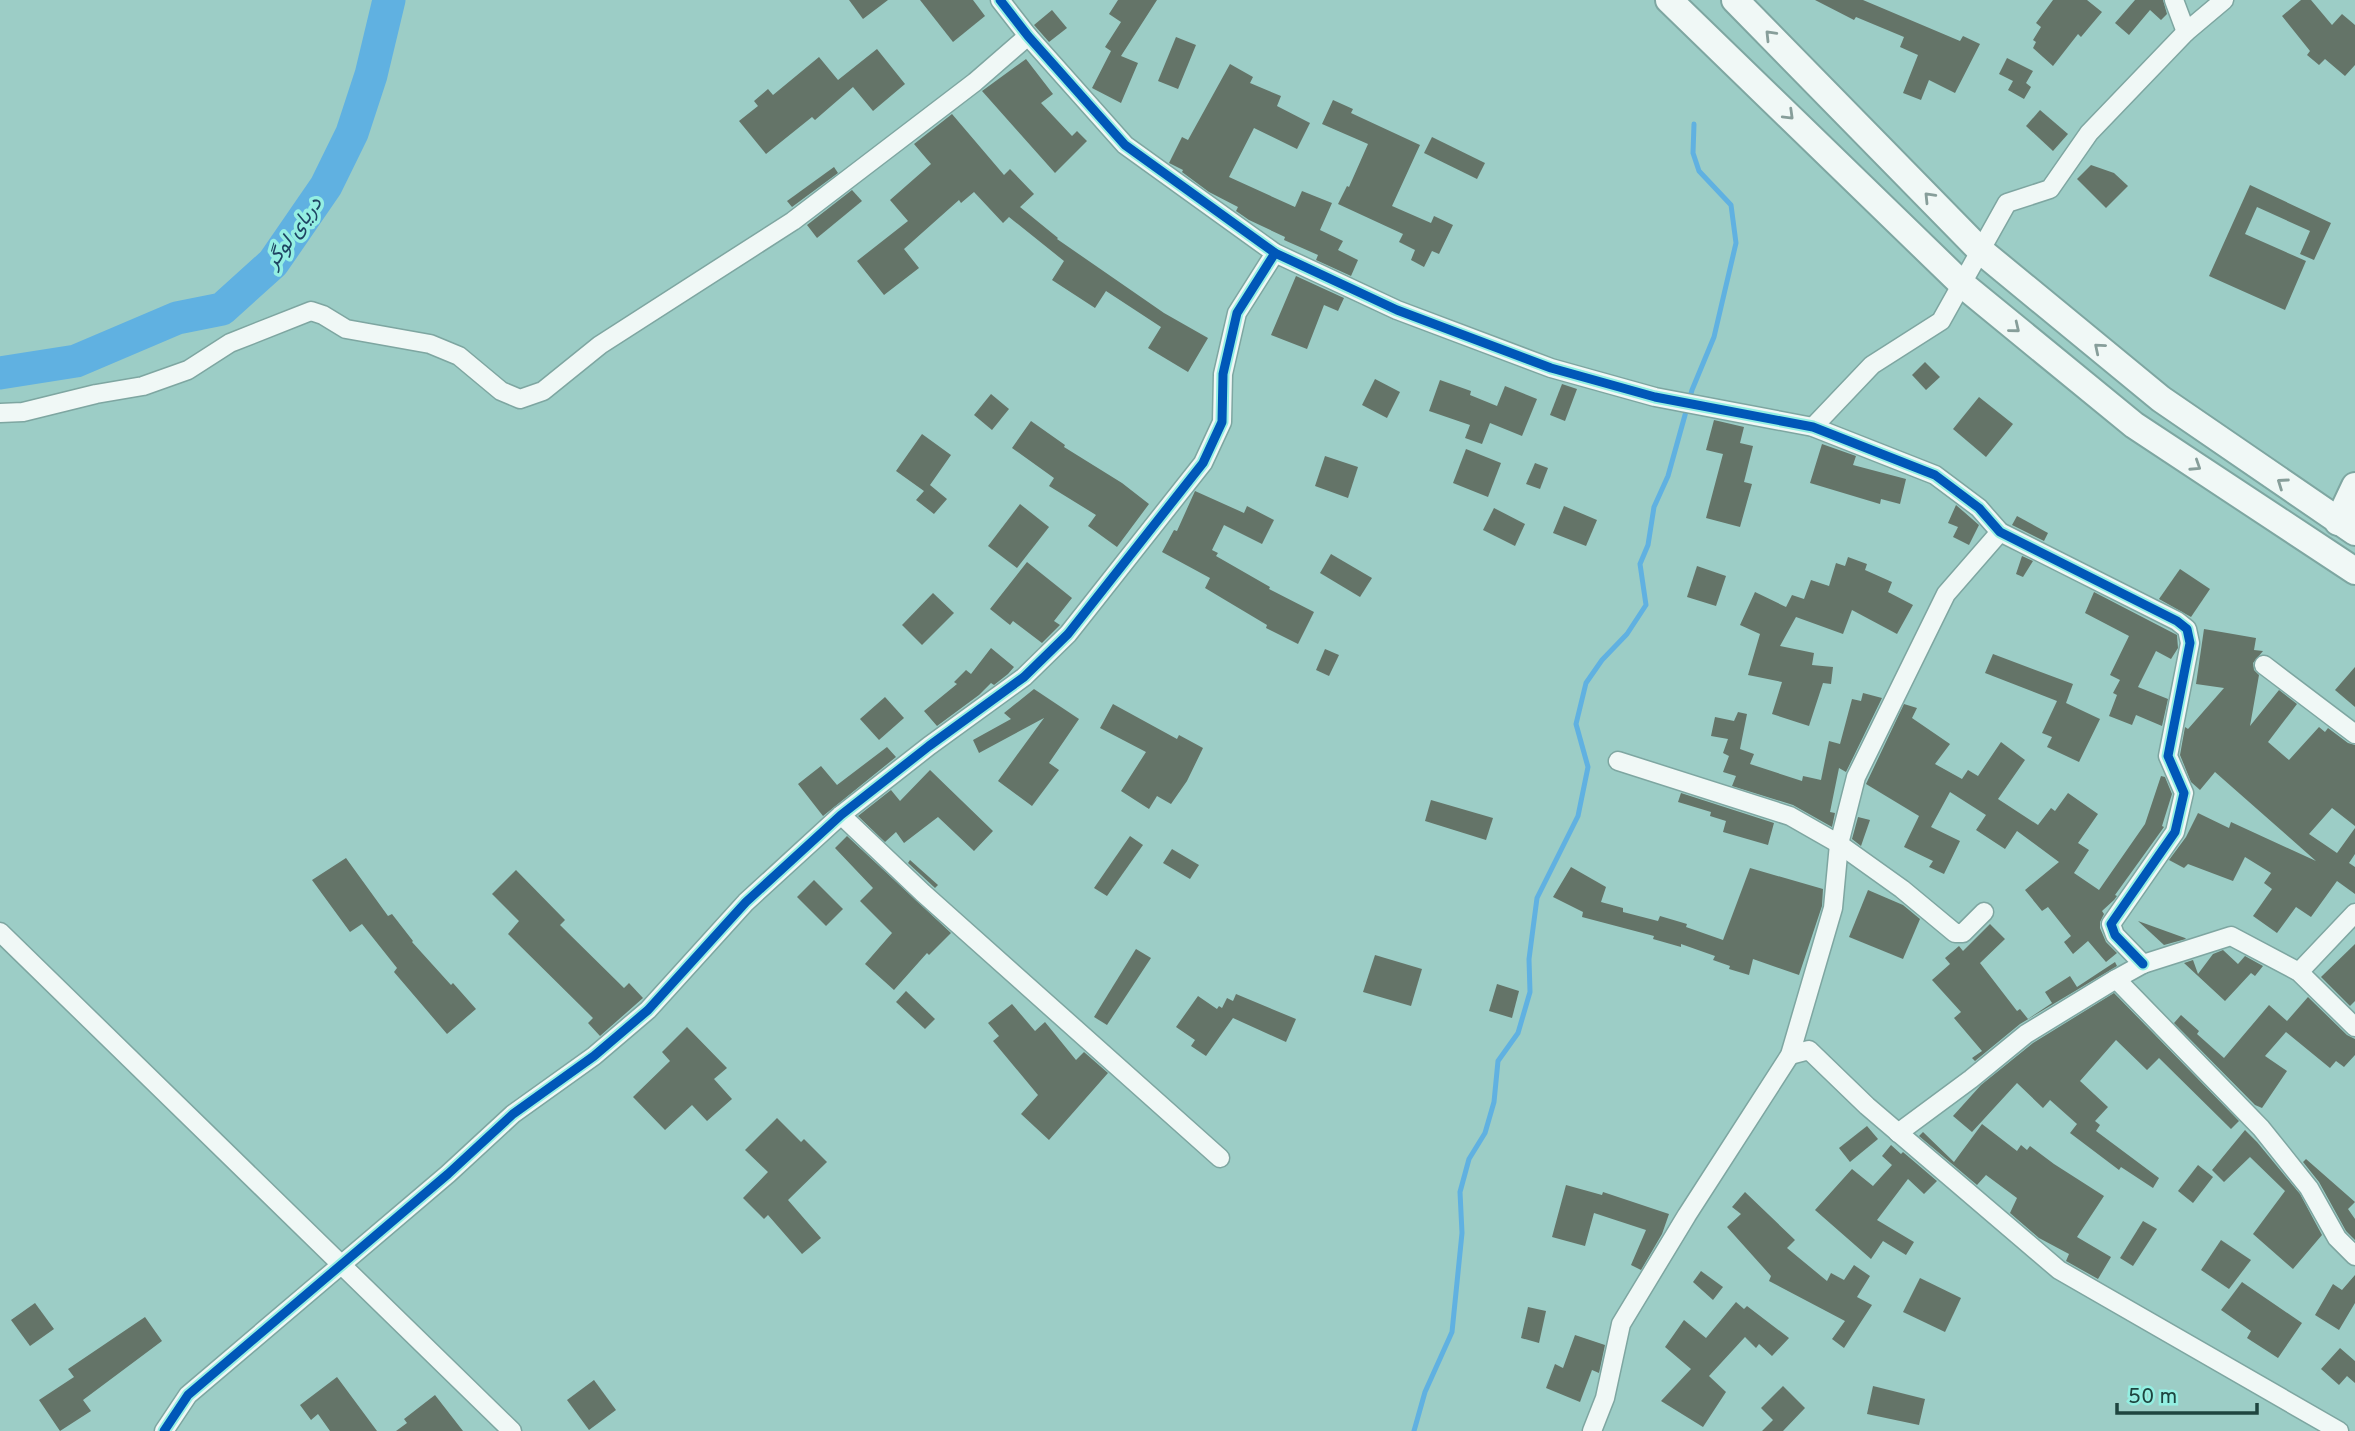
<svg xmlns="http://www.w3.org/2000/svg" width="2355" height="1431" font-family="Overpass,Vazirmatn,sans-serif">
<rect width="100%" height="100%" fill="#9ccdc6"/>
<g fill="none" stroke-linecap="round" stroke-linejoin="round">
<path stroke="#60b1e1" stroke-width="5" d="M1414 1431 1425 1392 1452 1332 1462 1233 1460 1192 1469 1159 1485 1133 1494 1102 1498 1061 1518 1033 1530 992 1529 959 1537 898 1578 816 1588 767 1576 724 1586 683 1602 660 1627 634 1646 605 1640 564 1648 545 1654 507 1668 476 1692 390 1714 337 1736 243 1731 205 1699 171 1693 153 1694 124"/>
<path stroke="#60b1e1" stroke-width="33" d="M0 373 76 361 177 318 222 309 273 263 326 186 352 133 371 75 389 0"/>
</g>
<g fill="#647468">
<path d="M849 0H888L863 19Z"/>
<path d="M920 0H973L985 16 953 42Z"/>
<path d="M1118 0H1157L1121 56 1138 63 1121 103 1092 88 1111 51 1105 47 1121 22 1109 14Z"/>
<path d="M1815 0H1863L1960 41 1963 36 1980 44 1955 93 1929 80 1921 100 1903 93 1918 55 1900 47 1904 37 1856 17 1854 20Z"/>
<path d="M2053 0H2087L2102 12 2081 37 2078 34 2053 66 2033 48 2036 42 2033 40 2041 27 2036 23Z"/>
<path d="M2135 0H2163L2167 14 2161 20 2150 10 2129 35 2115 23Z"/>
<path d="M2301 0H2311L2332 25 2342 14 2355 25V65L2345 76 2325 59 2319 65 2307 55 2310 51 2282 16Z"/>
<path d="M1052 10 1067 28 1049 42 1034 25Z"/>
<path d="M1176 37 1196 45 1178 89 1158 81Z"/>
<path d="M877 49 905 84 873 111 853 87 815 120 812 117 766 154 739 121 758 106 754 101 768 89 773 95 819 57 838 80Z"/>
<path d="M2007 58 2033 71 2026 83 2031 87 2024 99 2008 90 2013 81 1999 74Z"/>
<path d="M1026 59 1053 94 1041 103 1072 136 1077 131 1087 141 1055 173 982 91Z"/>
<path d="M1230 64 1253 77 1250 83 1281 96 1277 106 1310 123 1297 149 1254 128 1229 177 1295 207 1302 191 1332 203 1320 230 1343 241 1338 250 1358 260 1351 276 1316 260 1318 255 1284 240 1285 237 1249 220 1236 211 1238 207 1209 192 1182 172 1183 170 1169 163 1182 137 1188 140Z"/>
<path d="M1333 100 1353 109 1351 113 1420 145 1392 206 1431 223 1434 216 1453 225 1439 254 1432 251 1424 267 1411 260 1415 250 1399 242 1403 234 1338 204 1347 186 1349 187 1368 144 1322 124Z"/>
<path d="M2040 110 2068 134 2053 151 2026 126Z"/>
<path d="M952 114 1004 175 1010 169 1034 194 1020 207 1058 238 1057 239 1164 313 1208 338 1188 372 1148 348 1161 327 1106 291 1095 308 1052 280 1064 261 1009 217 1003 223 974 192 961 203 959 200 904 249 919 268 884 295 857 261 908 221 890 200 931 164 914 144Z"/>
<path d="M1432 137 1485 163 1477 179 1424 153Z"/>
<path d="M2091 165 2114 173 2128 186 2106 208 2077 179Z"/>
<path d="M834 167 838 173 792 207 787 201Z"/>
<path d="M2250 185 2331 223 2314 260 2300 254 2310 231 2257 207 2245 234 2306 261 2285 310 2209 276Z"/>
<path d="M852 190 862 201 817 238 807 225Z"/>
<path d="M1296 276 1344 298 1338 311 1324 305 1307 349 1271 335Z"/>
<path d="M1925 362 1940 377 1926 390 1912 375Z"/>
<path d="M1375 379 1400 392 1387 418 1362 405Z"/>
<path d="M1440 380 1471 391 1470 395 1497 406 1505 386 1537 399 1522 436 1490 423 1482 444 1465 438 1470 425 1429 411Z"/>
<path d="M1562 384 1577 389 1565 421 1550 415Z"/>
<path d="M991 394 1009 409 992 430 974 415Z"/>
<path d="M1979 397 2013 424 1986 457 1953 429Z"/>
<path d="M1714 420 1744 427 1740 443 1753 446 1744 482 1752 484 1740 527 1706 518 1723 454 1706 450Z"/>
<path d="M1031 421 1065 445 1064 447 1122 483 1149 504 1117 547 1088 526 1096 515 1049 486 1054 478 1012 448Z"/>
<path d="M922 434 951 455 930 485 947 499 934 514 916 500 924 491 896 471Z"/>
<path d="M1822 444 1856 456 1853 465 1906 479 1900 504 1881 499 1880 504 1810 483Z"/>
<path d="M1466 449 1501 463 1488 497 1453 483Z"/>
<path d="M1325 456 1358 467 1348 498 1315 486Z"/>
<path d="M1535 463 1548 468 1540 489 1526 484Z"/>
<path d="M1195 491 1244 513 1247 506 1274 520 1262 544 1224 525 1212 550 1218 553 1216 556 1270 587 1269 589 1314 612 1298 644 1266 628 1267 625 1205 588 1210 578 1162 552 1174 530 1177 531Z"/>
<path d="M1020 504 1049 527 1017 568 988 546Z"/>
<path d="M1956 505 1979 525 1969 545 1953 537 1958 527 1948 523Z"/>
<path d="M1564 506 1597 520 1586 546 1553 533Z"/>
<path d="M1494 508 1525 524 1515 546 1483 530Z"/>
<path d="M2017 516 2048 533 2044 541 2012 525Z"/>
<path d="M1331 554 1372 578 1360 597 1320 573Z"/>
<path d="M2022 556 2033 561 2023 577 2016 574Z"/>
<path d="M1848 557 1867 564 1865 570 1892 582 1888 592 1913 605 1897 634 1852 610 1843 634 1796 617 1780 646 1814 653 1812 665 1833 667 1831 684 1823 683 1809 726 1772 714 1782 682 1748 675 1760 634 1740 625 1755 592 1786 607 1792 595 1804 599 1811 580 1829 586 1836 563 1845 566Z"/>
<path d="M1027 562 1072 598 1054 621 1060 625 1042 643 1013 621 1010 625 990 609Z"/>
<path d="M1697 566 1726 576 1716 606 1687 597Z"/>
<path d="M2180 569 2210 589 2191 617 2159 599Z"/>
<path d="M2094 592 2177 635 2178 648 2171 659 2156 651 2138 687 2168 699 2162 726 2136 715 2132 725 2109 716 2117 695 2113 693 2120 680 2110 675 2129 636 2085 613Z"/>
<path d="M933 593 954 613 922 645 902 625Z"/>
<path d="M2204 629 2256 638 2254 650 2263 651 2253 663 2254 670 2259 675 2250 726 2279 690 2297 704 2268 742 2289 760 2319 727 2325 732 2328 728 2348 743 2355 745V826L2332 808 2309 834 2337 853 2355 828V854L2349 863 2355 867V894L2337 881 2311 917 2296 907 2277 933 2253 916 2272 889 2264 883 2271 873 2245 857 2233 881 2188 864 2184 868 2169 860 2186 837 2198 813 2229 828 2231 822 2316 861 2215 772 2200 790 2191 782 2180 755 2185 727 2188 729 2224 688 2196 684Z"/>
<path d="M991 648 1014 667 1008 674 994 685 991 683 979 695 937 726 924 711 957 684 954 682 966 670 971 674Z"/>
<path d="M1325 649 1339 655 1329 676 1316 670Z"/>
<path d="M1993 654 2073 684 2066 703 2100 719 2079 762 2047 747 2052 737 2042 733 2057 701 1985 673Z"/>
<path d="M2355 667V707L2335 690Z"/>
<path d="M1034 689 1079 719 1049 763 1059 770 1032 806 998 781 1044 718 979 753 973 740 1011 719 1004 713Z"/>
<path d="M1863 693 1882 698 1846 772 1839 768 1830 812 1835 813 1832 827 1793 805 1732 786 1736 776 1723 772 1729 756 1723 753 1728 739 1711 736 1715 717 1734 721 1738 712 1747 714 1740 749 1754 754 1750 764 1802 781 1803 776 1821 780 1829 741 1840 744 1852 699 1861 701Z"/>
<path d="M885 697 904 718 879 740 860 719Z"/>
<path d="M1113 704 1177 739 1179 735 1203 748 1187 781 1171 804 1157 796 1149 809 1121 791 1146 752 1100 728Z"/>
<path d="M1904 704 1917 708 1912 718 1950 744 1935 764 1962 779 1968 770 1978 776 2001 742 2025 760 1998 799 2038 825 2051 808 2055 811 2068 793 2098 814 2078 843 2089 850 2074 873 2099 890 2145 824 2161 776 2165 777 2172 794 2162 826 2164 827 2115 895 2117 896 2114 900 2102 911 2104 914 2100 922V928L2106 942 2117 953 2106 962 2088 941 2073 954 2064 942 2071 936 2048 907 2042 911 2025 890 2059 862 2017 831 2005 849 1976 830 1986 815 1950 792 1931 827 1960 841 1944 874 1929 867 1933 861 1904 847 1919 816 1866 784Z"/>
<path d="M887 747 896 757 823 816 798 784 821 766 837 785Z"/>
<path d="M930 770 993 831 974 851 938 817 904 843 896 832 885 842 858 816 891 790 900 801Z"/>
<path d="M1681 793 1774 823 1768 845 1723 832 1726 821 1710 816 1711 812 1678 802Z"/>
<path d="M1431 800 1493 818 1486 840 1425 821Z"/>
<path d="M1858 817 1870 820 1861 846 1852 839Z"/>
<path d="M847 836 951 933 929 955 927 953 894 990 865 964 892 933 860 901 873 888 835 848Z"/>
<path d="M1130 836 1143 845 1107 896 1094 888Z"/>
<path d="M1172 849 1199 865 1190 879 1163 863Z"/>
<path d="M346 858 388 916 392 914 413 941 412 942 451 985 453 983 476 1009 447 1034 394 972 397 968 362 924 350 932 312 880Z"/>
<path d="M910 860 938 885 935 888 908 863Z"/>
<path d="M1571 867 1606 887 1601 902 1623 908V912L1658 921 1660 916 1687 924 1686 927 1723 940 1750 868 1823 889 1822 906 1799 975 1753 959 1749 975 1729 969 1730 966 1713 960 1715 956 1681 944V947L1653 939 1654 936 1582 917 1583 912 1553 897Z"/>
<path d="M516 870 565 920 560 925 624 988 629 983 643 998 600 1036 588 1023 593 1018 508 934 519 921 492 894Z"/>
<path d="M814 880 843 909 826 926 797 897Z"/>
<path d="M1868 890 1903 905 1920 919 1903 959 1849 937Z"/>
<path d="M2138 921 2185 938 2186 939 2164 945Z"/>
<path d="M1990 924 2005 939 1980 963 2017 1011 2020 1009 2028 1019 2052 1003 2045 992 2070 976 2077 987 2115 962 2117 966 2020 1024 1975 1061 1972 1058 1982 1051 1954 1018 1961 1012 1932 980 1950 964 1945 958 1959 946 1963 951Z"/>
<path d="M2355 944V1001L2350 1006 2321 977Z"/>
<path d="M1136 949 1151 958 1107 1025 1094 1017Z"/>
<path d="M2223 950 2238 964 2245 956 2263 966 2255 976 2251 973 2225 1001 2184 963 2193 960 2198 974 2213 954Z"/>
<path d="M1375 955 1422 969 1411 1006 1363 992Z"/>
<path d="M1497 984 1519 991 1512 1018 1489 1011Z"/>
<path d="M906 991 935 1019 925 1029 896 1002Z"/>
<path d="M2114 993 2239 1121 2231 1129 2159 1058 2147 1070 2116 1040 2080 1081 2108 1107 2095 1121 2100 1125 2096 1131 2159 1178 2153 1188 2121 1167 2119 1170 2070 1133 2077 1124 2050 1100 2043 1108 2017 1083 1972 1132 1953 1116 1981 1085 2033 1043Z"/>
<path d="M1236 994 1296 1019 1286 1042 1233 1018 1206 1056 1191 1046 1195 1040 1176 1027 1198 996 1217 1009 1219 1006 1222 1008 1227 998 1233 1001Z"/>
<path d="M2308 997 2347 1035 2355 1039V1055L2344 1067 2336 1061 2330 1068 2286 1032 2265 1056 2287 1071 2262 1108 2255 1105 2174 1023 2181 1015 2199 1031 2197 1034 2224 1058 2269 1005 2287 1021Z"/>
<path d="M1012 1004 1035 1031 1045 1022 1076 1060 1084 1052 1108 1073 1049 1140 1021 1114 1038 1095 993 1041 999 1036 988 1023Z"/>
<path d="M687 1027 727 1068 714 1079 732 1099 707 1121 692 1105 665 1130 633 1097 670 1061 662 1052Z"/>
<path d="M777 1118 801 1142 804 1139 827 1162 788 1200 821 1238 802 1254 768 1215 764 1219 743 1198 768 1172 745 1150Z"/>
<path d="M1982 1124 2017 1151 2021 1145 2027 1150 2030 1146 2054 1164 2104 1196 2077 1237 2111 1257 2098 1279 2066 1261 2069 1254 2039 1238 2010 1213 2017 1198 1986 1175 1977 1185 1919 1136 1923 1132 1954 1162Z"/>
<path d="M1867 1126 1878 1139 1850 1162 1839 1148Z"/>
<path d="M2245 1130 2257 1142 2300 1194 2322 1235 2293 1269 2253 1234 2285 1191 2250 1157 2224 1182 2212 1170Z"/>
<path d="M1891 1145 1901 1154 1903 1152 1937 1181 1924 1194 1908 1179 1877 1220 1914 1242 1906 1255 1883 1241 1871 1259 1815 1210 1852 1169 1873 1186 1892 1165 1882 1156Z"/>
<path d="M2306 1159 2355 1202 2348 1209 2355 1219V1240L2346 1231 2319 1182 2303 1162Z"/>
<path d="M2198 1165 2213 1177 2193 1203 2178 1191Z"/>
<path d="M1566 1185 1602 1195 1603 1192 1669 1214 1662 1234 1641 1270 1631 1265 1646 1230 1594 1213 1585 1246 1552 1237Z"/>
<path d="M1745 1192 1795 1240 1787 1248 1827 1281 1831 1273 1844 1280 1854 1265 1870 1276 1857 1297 1872 1305 1844 1348 1832 1339 1845 1321 1769 1281 1771 1276 1727 1227 1741 1214 1732 1207Z"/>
<path d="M2143 1221 2157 1229 2133 1266 2120 1258Z"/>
<path d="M2221 1240 2251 1260 2229 1289 2201 1270Z"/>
<path d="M1701 1271 1723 1287 1713 1300 1693 1282Z"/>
<path d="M2355 1275V1303L2339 1330 2315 1315 2333 1284 2342 1290Z"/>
<path d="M1920 1278 1961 1298 1945 1332 1903 1312Z"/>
<path d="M2242 1282 2302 1323 2278 1358 2247 1338 2251 1331 2221 1310Z"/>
<path d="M1736 1302 1744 1309 1747 1306 1789 1338 1772 1356 1759 1344 1756 1348 1745 1337 1709 1376 1726 1392 1703 1427 1661 1401 1691 1369 1665 1347 1684 1320 1706 1338Z"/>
<path d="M35 1303 54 1329 30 1346 11 1320Z"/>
<path d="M1528 1307 1546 1311 1539 1343 1521 1338Z"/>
<path d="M145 1317 162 1341 83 1400 91 1411 60 1431 39 1400 74 1377 68 1369Z"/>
<path d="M1575 1335 1605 1345 1599 1373 1592 1370 1580 1402 1546 1388 1555 1364 1563 1368Z"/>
<path d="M2340 1348 2355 1361V1383L2347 1376 2339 1385 2321 1369Z"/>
<path d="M337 1377 377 1431H330L318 1414 311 1420 300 1405Z"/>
<path d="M594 1380 616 1410 589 1430 567 1400Z"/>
<path d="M1783 1386 1805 1408 1783 1431H1762L1773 1420 1761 1408Z"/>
<path d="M1873 1386 1925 1399 1919 1425 1867 1414Z"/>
<path d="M435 1395 463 1431H396L407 1423 404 1419Z"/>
</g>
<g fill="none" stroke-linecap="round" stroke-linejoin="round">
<g stroke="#7ea6a1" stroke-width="21">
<g id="street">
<path d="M1000 0 1028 36 1125 145 1275 253 1397 310 1551 368 1655 397 1813 427 1935 475 1979 508 2000 532 2177 621 2187 629 2190 643 2168 756 2184 793 2175 832 2111 924 2115 935 2143 964"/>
<path d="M2174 0 2186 32"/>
<path d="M0 413 23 412 96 394 143 386 188 370 230 343 311 311 323 315 346 329 430 344 459 356 501 391 520 399 543 391 600 345 793 221 975 82 1028 36"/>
<path d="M1813 427 1872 365 1941 321 2007 203 2050 189 2089 133 2186 32 2224 0"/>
<path d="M2264 665 2355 734"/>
<path d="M1618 761 1790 816 1839 844 1902 889 1955 933H1963L1984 912"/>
<path d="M841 815 923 893 1220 1158"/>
<path d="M0 932 512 1431"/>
<path d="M2299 972 2355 913"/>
<path d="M2116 979 2261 1128 2309 1188 2337 1238 2355 1256"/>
<path d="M1790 1055 1809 1050 1867 1106 2059 1270 2339 1431"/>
<path d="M1898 1133 1971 1079 2026 1034 2116 979 2143 964 2231 936 2299 972 2355 1027"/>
<path d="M164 1431 188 1395 448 1174 513 1114 594 1056 648 1010 746 902 841 815 929 746 1024 677 1068 634 1203 463 1222 422 1223 374 1237 313 1275 253"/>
<path d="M1592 1431 1605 1398 1621 1324 1687 1215 1790 1055 1833 908 1839 844 1856 777 1946 594 2000 532"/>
</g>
</g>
<g stroke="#7ea6a1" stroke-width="30">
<g id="secondary">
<path d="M1669 0 1963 285 2134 425 2355 571"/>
<path d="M1735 0 1981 251 2161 399 2355 532"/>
<path d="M2338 522 2355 486"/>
</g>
</g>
<use href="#street" stroke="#f0f8f6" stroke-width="18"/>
<use href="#secondary" stroke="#f0f8f6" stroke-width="26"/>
<g stroke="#94efe2" stroke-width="13">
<g id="cycleway">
<path d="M1000 0 1028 36 1125 145 1275 253 1397 310 1551 368 1655 397 1813 427 1935 475 1979 508 2000 532 2177 621 2187 629 2190 643 2168 756 2184 793 2175 832 2111 924 2115 935 2143 964"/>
<path d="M164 1431 188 1395 448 1174 513 1114 594 1056 648 1010 746 902 841 815 929 746 1024 677 1068 634 1203 463 1222 422 1223 374 1237 313 1275 253"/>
</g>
</g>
<use href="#cycleway" stroke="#0057b8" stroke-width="9"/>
</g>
<defs><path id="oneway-chevron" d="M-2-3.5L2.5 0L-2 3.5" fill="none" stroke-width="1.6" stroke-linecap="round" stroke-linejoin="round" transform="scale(1.75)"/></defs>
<g stroke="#879e9a">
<use href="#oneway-chevron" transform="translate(1770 35) rotate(-134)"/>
<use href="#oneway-chevron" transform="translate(1789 115) rotate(44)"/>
<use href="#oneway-chevron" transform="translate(1929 197) rotate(-134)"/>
<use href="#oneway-chevron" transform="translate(2015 328) rotate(39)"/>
<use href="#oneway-chevron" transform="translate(2099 348) rotate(-140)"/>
<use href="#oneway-chevron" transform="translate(2196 466) rotate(33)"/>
<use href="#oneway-chevron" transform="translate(2282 483) rotate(-145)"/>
</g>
<g text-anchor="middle" stroke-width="7" stroke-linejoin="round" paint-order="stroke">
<g font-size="21" font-style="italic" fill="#1f4462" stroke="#94efe2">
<text transform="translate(293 232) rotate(-54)" y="7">دریای لوگر</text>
</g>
</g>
<path d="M2117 1403v10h140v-10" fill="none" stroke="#1e443f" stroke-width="3.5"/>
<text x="2128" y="1403" font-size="21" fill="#1e443f" stroke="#94efe2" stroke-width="5" paint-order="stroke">50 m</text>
</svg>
